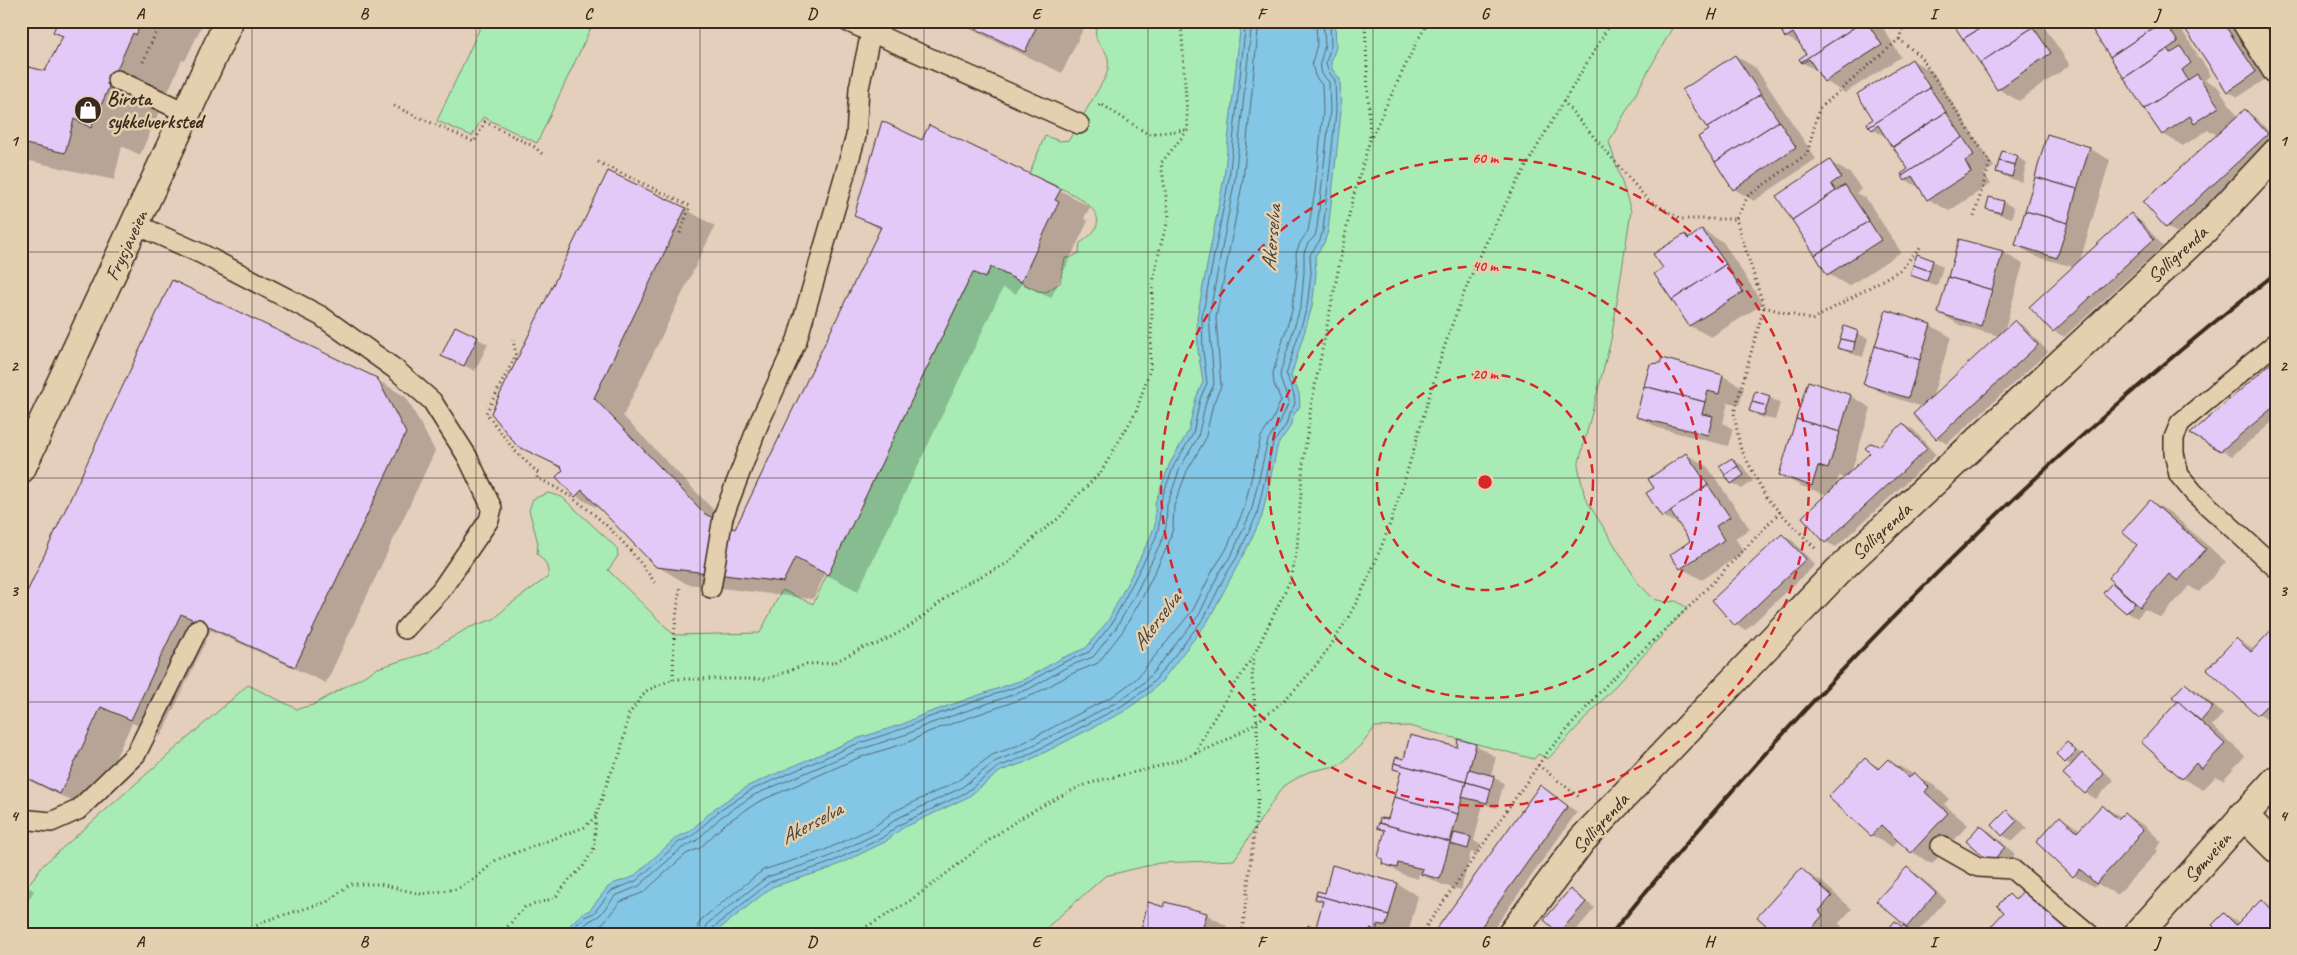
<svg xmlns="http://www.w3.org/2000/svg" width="2297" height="955" font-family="Caveat,sans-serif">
<rect width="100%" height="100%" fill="#e4cfbd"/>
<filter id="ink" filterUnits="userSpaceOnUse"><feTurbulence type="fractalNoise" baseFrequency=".02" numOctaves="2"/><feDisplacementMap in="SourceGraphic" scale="10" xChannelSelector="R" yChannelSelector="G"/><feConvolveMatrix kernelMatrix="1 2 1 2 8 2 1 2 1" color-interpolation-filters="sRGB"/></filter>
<g filter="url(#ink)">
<g fill="#a9ebb5" stroke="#728a6a">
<path d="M483 21H594L537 143 483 117 472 136 437 121Z"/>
<path d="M1098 21H1676L1609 142 1631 211 1611 340 1578 466 1585 498 1639 584 1654 599 1665 602 1676 601 1687 608 1548 759 1538 754 1534 759 1409 726 1375 727 1363 743 1340 765 1308 772 1283 786 1234 860 1159 863 1105 876 1044 930 1035 934H21V895L42 866 248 685 297 709 313 705 378 668 426 653 468 628 494 619 509 605 548 577C549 567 545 560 537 554L538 543 529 510 533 499 548 493 562 497 617 548 618 556 608 570 674 635 760 633 782 590 813 604 973 272 985 278 991 267 1038 291 1046 292 1060 283 1065 258H1070L1079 253 1080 243C1132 211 1054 186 1029 174L1045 136 1060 141 1069 140 1106 76C1117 43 1087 51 1098 21Z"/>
</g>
<path fill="#84c6e5" stroke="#678895" d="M1241 21H1335L1336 47 1331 62 1332 69 1340 79 1341 112 1328 231 1324 243 1315 256 1316 274 1312 307 1291 376 1299 393 1300 406 1293 416 1290 427 1278 444 1262 516 1252 538 1208 621 1160 683 1148 694 1123 712 1026 762 1001 771 968 797 901 829 885 842 829 869 772 887 713 934H561L581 914 590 910 608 887 615 883 633 877 677 837 689 832 715 808 748 786 853 740 903 724 922 715 1025 679 1062 658 1086 648 1108 621 1150 538 1155 525V503L1170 463 1188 432 1196 398 1203 382 1198 351 1197 317 1224 178Z"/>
<g fill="#0003" fill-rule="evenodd">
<path d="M59 21H204L185 61 182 60 140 155 122 146 114 180 21 159V67L46 72 64 37 54 31Z"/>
<path d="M953 21H1087L1062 73Z"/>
<path d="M1786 21H1879L1901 57 1845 93 1825 81 1819 72 1803 63 1808 54 1802 46 1786 37 1789 26Z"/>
<path d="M1953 21H2037L2043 25 2070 65 2019 101 1998 89Z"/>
<path d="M2097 21H2176L2198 55 2195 56 2201 60 2211 75 2205 80 2218 87 2238 117 2245 111 2255 117 2276 139V142L2177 233 2167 227 2222 132 2216 134 2208 130 2183 146 2163 134 2095 31 2104 25Z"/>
<path d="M2181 21H2228L2266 79 2238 97 2228 91Z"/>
<path d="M1736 56 1756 68 1816 159 1754 201 1734 189 1710 131Z"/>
<path d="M1912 60 1933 72 1994 167 1984 173 1991 184 1949 211 1928 199 1922 189 1906 180 1910 170 1888 138 1872 129Z"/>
<path d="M923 142 1060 190 1090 207 1084 218 1088 221 1051 298 1021 284 1016 294 1003 288 858 591 825 574 813 599 687 584 657 566 606 513 576 496 564 470 518 445 685 209 715 226 623 416 730 527 736 530 881 230 856 215Z"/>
<path d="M2089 148 2110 160 2080 261 2131 215 2141 221 2163 246 2064 337 2054 331 2074 267 2037 257 2016 245Z"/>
<path d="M2017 157 2027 163 2022 182 2008 178 1998 172Z"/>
<path d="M1830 162 1851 174 1861 189 1856 193 1866 198 1901 252 1849 286 1828 274Z"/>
<path d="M1990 199 2004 202 2014 208 2012 218 1997 214 1987 208Z"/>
<path d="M1702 230 1723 242 1763 304 1711 337 1690 326 1656 274 1665 268 1685 235 1691 238Z"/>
<path d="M1960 240 2003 252 2023 264 2004 332 2015 321 2025 327 2048 352 1947 444 1937 438 1915 414 1923 407 1886 395 1865 383 1930 325 1951 337 1932 398 1999 336 1960 325 1939 313Z"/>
<path d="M1933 261 1943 267 1937 286 1911 275Z"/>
<path d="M455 328 488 344 475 371 443 355Z"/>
<path d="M1844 328 1868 338 1863 357 1849 353 1839 347Z"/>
<path d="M1662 359 1723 376 1744 388 1739 405 1728 402 1723 423 1733 429 1728 446 1658 428 1637 416Z"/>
<path d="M2276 361V419L2232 456 2192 433Z"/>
<path d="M376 379 406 397 435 451 326 683 211 630 161 736 132 723 91 810 21 777V608Z"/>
<path d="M1809 383 1851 396 1871 408 1851 473 1903 424 1914 430 1936 455 1836 547 1826 542 1827 495 1801 486 1780 475ZM1839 476 1845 478 1836 487Z"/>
<path d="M1769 397 1780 403 1775 420 1761 417 1751 411Z"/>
<path d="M1686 454 1707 466 1750 529 1735 538 1744 552 1702 580 1681 568 1692 542 1682 526 1663 516 1656 488Z"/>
<path d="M1732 459 1742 465 1753 481 1742 489 1732 483Z"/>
<path d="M2151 501 2171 513 2226 562 2199 592 2189 586 2161 618 2145 609 2137 618 2126 612 2113 584 2119 587 2139 545Z"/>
<path d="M1782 535 1793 541 1815 565 1746 630 1736 625Z"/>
<path d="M2276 627V725L2258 714 2209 669 2236 639 2255 650Z"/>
<path d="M2186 684 2196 690 2223 714 2212 726 2245 756 2223 780 2216 776 2203 790 2182 778 2179 701Z"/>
<path d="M2067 744 2092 761 2114 780 2096 799 2086 793 2065 774 2072 766 2066 762Z"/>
<path d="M1475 745 1496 757 1491 776 1504 783 1497 808 1483 804 1474 841 1481 845 1478 854 1471 852 1461 890 1443 885 1419 874 1418 879 1404 875 1383 863 1385 832 1379 828 1388 821 1401 772 1395 768 1405 760Z"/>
<path d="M1865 760 1881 768 1888 760 1935 786 1949 799 1944 804 1968 825 1932 864 1912 852 1898 840 1892 847 1871 835Z"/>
<path d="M1540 787 1577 812 1490 934H1435Z"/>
<path d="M2103 807 2122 817 2124 814 2145 826 2162 842 2156 849 2158 851 2117 895 2098 884 2095 887 2074 876 2060 817 2081 830Z"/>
<path d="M2008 812 2018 818 2027 828 2013 841 2002 835Z"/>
<path d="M1980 826 1991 832 2015 854 2002 868 1992 862Z"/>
<path d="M1907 869 1917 874 1946 900 1916 934 1907 929 1885 934 1895 922 1903 927 1905 924Z"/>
<path d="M1801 870 1822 882 1852 909 1839 923 1843 928 1838 934H1778Z"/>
<path d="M21 882 34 891 21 911Z"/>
<path d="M1397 884 1418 896 1408 934H1311L1317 928 1323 903 1316 899 1326 895Z"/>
<path d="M1571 891 1595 908 1573 934H1562L1560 932Z"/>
<path d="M2009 896 2016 900 2080 934H1985L2006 912Z"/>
<path d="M2262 901 2276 909V934H2223L2225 914 2240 923Z"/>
<path d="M1164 908 1206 914 1227 926 1225 934H1141Z"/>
</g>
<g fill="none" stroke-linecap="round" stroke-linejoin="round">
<g stroke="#58686e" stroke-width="1">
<path d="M568 934 584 917 594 913 611 891 636 881 679 842 692 836 718 812 751 790 854 745 905 728 924 719 1027 683 1064 662 1089 652 1112 623 1155 540 1159 526 1160 503 1174 465 1193 434 1200 399 1207 383 1203 351 1202 317 1229 179 1246 21"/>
<path d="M577 934 588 922 600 915 615 896 639 886 682 848 696 841 721 817 754 795 856 751 907 734 926 725 1029 689 1067 667 1093 657 1116 628 1135 595 1161 542 1166 527 1167 505 1180 468 1198 437 1206 401 1214 384 1209 317 1235 179 1252 21"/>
<path d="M587 934 603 923 620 902 644 892 686 854 700 848 726 823 758 802 858 758 909 742 928 732 1033 695 1071 674 1098 663 1122 632 1142 598 1168 545 1173 528 1174 506 1187 471 1205 440 1213 404 1221 386 1216 318 1243 180 1259 21"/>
<path d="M697 934 698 925 702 919 763 870 823 851 874 827 893 812 956 782 992 755 1019 745 1063 722 1113 696 1136 679 1193 610 1213 570 1226 550 1244 509 1261 437 1273 419 1281 400 1274 384 1273 373 1292 310 1297 272 1296 253 1300 243 1308 231 1315 191 1323 111 1322 85 1315 76 1312 63 1317 44 1316 21"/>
<path d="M704 934 708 923 767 877 826 858 878 833 896 819 961 788 996 761 1022 751 1117 702 1141 685 1151 675 1199 615 1219 573 1232 554 1251 512 1268 440 1280 422 1289 402 1281 381 1280 374 1301 305 1304 273V253L1308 243 1315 236 1317 228 1330 111 1329 82 1322 74 1320 63 1325 45 1323 21"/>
<path d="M711 934 713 928 770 882 827 864 882 838 899 825 965 793 998 767 1024 757 1120 707 1145 690 1156 679 1204 618 1225 576 1237 557 1257 514 1273 443 1286 425 1289 414 1295 404 1294 395 1286 375 1307 307 1311 273 1310 255 1320 240 1323 230 1336 111 1335 80 1328 71 1326 62 1331 46 1330 21"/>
</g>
</g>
<g fill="#e3c9f8" stroke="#3b2a1e">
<path d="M58 21H142L136 35 133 33 91 128 74 119 65 153 21 143V65L45 71 63 36 53 32Z"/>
<path d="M959 21H1039L1025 52Z"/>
<path d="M1785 21H1798L1782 32 1780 30 1788 26Z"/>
<path d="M1798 21H1864L1801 62 1799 59 1806 54 1793 33 1785 38 1782 32Z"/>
<path d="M1864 21H1866L1882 45 1824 82 1809 59 1802 63 1801 62Z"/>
<path d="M1951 21H1992L1963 39Z"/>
<path d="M1992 21H2029L2033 27 1980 63 1963 39Z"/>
<path d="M2107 21H2164L2110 57 2093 31Z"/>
<path d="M2164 21 2178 42 2124 78 2110 57Z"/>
<path d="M2180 21H2222L2256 72 2227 92Z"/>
<path d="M2033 27 2051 53 1997 90 1980 63Z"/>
<path d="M2181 47 2191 63 2182 70 2188 80 2144 109 2124 78 2168 49 2171 53Z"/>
<path d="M1735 55 1761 94 1707 128 1682 90Z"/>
<path d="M1912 59 1930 88 1869 127 1867 123 1873 119 1857 94Z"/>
<path d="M2197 74 2219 107 2194 123 2190 116 2162 135 2144 109Z"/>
<path d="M1930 88 1946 112 1892 147 1878 125 1872 130 1869 127Z"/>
<path d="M1761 94 1779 121 1715 162 1698 137 1709 130 1707 128Z"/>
<path d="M2245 109 2268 134 2166 228 2143 202Z"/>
<path d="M1946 112 1963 137 1902 176 1901 174 1908 169 1893 147Z"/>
<path d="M882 121 922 140 929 125 1061 189 1055 200 1059 202 1021 282 991 267 985 278 973 272 828 575 795 558 783 582 656 567 582 490 575 497 556 477 563 470 561 467 517 446 491 413 608 171 686 208 594 398 705 514 735 529 881 227 854 216Z"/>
<path d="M1779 121 1796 147 1733 190 1715 162Z"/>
<path d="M2047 134 2090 147 2077 189 2035 177Z"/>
<path d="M1963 137 1974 155 1965 161 1971 172 1927 200 1912 176 1905 181 1902 176Z"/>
<path d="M2002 151 2018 156 2015 165 1999 161Z"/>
<path d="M1830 160 1841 177 1831 184 1836 191 1792 220 1776 196Z"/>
<path d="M1999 161 2015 165 2012 177 1996 172Z"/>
<path d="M2035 177 2077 189 2068 223 2025 211Z"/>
<path d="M1845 185 1869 221 1815 255 1792 220Z"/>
<path d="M1989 197 2004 201 2001 213 1986 209Z"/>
<path d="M2025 211 2068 223 2057 258 2015 245Z"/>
<path d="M2131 213 2154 239 2053 332 2029 307Z"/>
<path d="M1869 221 1881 240 1827 275 1815 255Z"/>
<path d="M1702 229 1726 264 1672 300 1654 274 1663 268 1653 254 1685 234 1688 239Z"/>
<path d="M1959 239 2003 251 1992 290 1948 277Z"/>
<path d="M1917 254 1933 260 1930 271 1913 265Z"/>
<path d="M1726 264 1743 292 1689 326 1672 300Z"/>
<path d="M1913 265 1930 271 1927 281 1910 275Z"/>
<path d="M1948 277 1992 290 1981 326 1938 313Z"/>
<path d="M172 280 377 378 406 433 295 667 181 614 131 720 101 707 60 794 21 775V605Z"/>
<path d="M1886 310 1931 324 1920 360 1875 346Z"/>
<path d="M2015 320 2038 345 1936 439 1913 414Z"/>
<path d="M455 326 478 337 464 366 441 356Z"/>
<path d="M1844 326 1858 331 1855 342 1840 339Z"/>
<path d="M1840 339 1855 342 1853 352 1837 348Z"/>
<path d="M1875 346 1920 360 1908 398 1863 384Z"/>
<path d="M1662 358 1723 375 1719 394 1708 391 1705 402 1644 386 1650 364 1660 363Z"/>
<path d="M2276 359V405L2221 451 2190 434Z"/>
<path d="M1808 381 1851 395 1840 432 1796 419Z"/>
<path d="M1644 386 1705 402 1702 414 1713 416 1708 435 1636 417Z"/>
<path d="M1755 391 1770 396 1767 406 1752 402Z"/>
<path d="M1752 402 1767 406 1764 416 1749 411Z"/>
<path d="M1796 419 1840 432 1828 469 1818 466 1812 486 1779 475Z"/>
<path d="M1903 423 1927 449 1825 543 1802 517 1870 453 1865 448 1871 443 1879 446Z"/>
<path d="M1686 453 1708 485 1662 517 1646 493 1654 488 1648 479Z"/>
<path d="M1732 458 1738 466 1725 475 1719 466Z"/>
<path d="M1738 466 1744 475 1731 484 1725 475Z"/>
<path d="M1708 485 1730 517 1716 526 1724 540 1680 569 1670 555 1690 541 1670 511Z"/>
<path d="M2150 500 2206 549 2178 581 2169 574 2140 607 2108 578 2137 545 2122 532Z"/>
<path d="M1782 534 1806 559 1735 626 1712 600Z"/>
<path d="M2112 583 2135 603 2126 613 2103 593Z"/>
<path d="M2276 625V696L2257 715 2207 669 2236 638 2251 652Z"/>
<path d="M2185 683 2213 707 2201 721 2172 697Z"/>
<path d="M2178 701 2225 744 2201 769 2196 763 2182 779 2141 742Z"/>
<path d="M1410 735 1457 747 1458 739 1476 744 1466 782 1394 763 1396 757 1404 759Z"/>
<path d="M2067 742 2076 751 2065 763 2056 754Z"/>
<path d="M2082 753 2104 774 2085 794 2063 774Z"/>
<path d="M1865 758 1878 769 1888 759 1909 778 1914 772 1929 787 1925 792 1948 813 1911 853 1881 825 1871 836 1828 797Z"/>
<path d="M1394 763 1466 782 1458 814 1394 797 1401 771 1393 769Z"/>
<path d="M1469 769 1494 776 1491 789 1466 782Z"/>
<path d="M1466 782 1491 789 1487 803 1462 797Z"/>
<path d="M1540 785 1568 806 1476 934H1433Z"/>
<path d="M1394 797 1458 814 1450 842 1379 823 1380 818 1388 819Z"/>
<path d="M2102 805 2118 819 2124 813 2143 830 2137 836 2138 838 2096 884 2080 869 2073 877 2036 842 2060 816 2077 832Z"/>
<path d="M2007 810 2017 821 2002 836 1992 825Z"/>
<path d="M1379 823 1450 842 1440 879 1421 874 1423 869 1398 863 1397 868 1382 864 1383 859 1378 857 1385 830 1377 828Z"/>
<path d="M1980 825 2005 847 1991 863 1966 841Z"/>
<path d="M1454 833 1471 837 1468 849 1451 844Z"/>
<path d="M1332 865 1398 883 1389 915 1316 895 1317 891 1325 893Z"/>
<path d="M1907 867 1936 893 1907 927 1876 901Z"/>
<path d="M1801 868 1832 896 1819 911 1823 915 1807 934 1801 932 1799 934H1776L1757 917Z"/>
<path d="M1570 889 1586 902 1559 933 1544 920Z"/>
<path d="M2025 889 2067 927 2061 934H1984L2004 912 1997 906 2009 894 2015 900Z"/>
<path d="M1316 895 1389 915 1386 926 1378 924 1376 931 1370 929 1368 934H1342L1316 927 1323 901 1315 899Z"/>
<path d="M2262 899 2276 914V934H2221L2212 925 2224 913 2236 925Z"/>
<path d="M1148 902 1164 907 1165 902 1207 913 1201 934H1140Z"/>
<path d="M1895 921 1902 927 1903 925 1914 934H1884Z"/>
<path d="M1308 925 1316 927 1342 934H1310L1306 933Z"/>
</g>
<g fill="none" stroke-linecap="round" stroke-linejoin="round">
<g stroke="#3b2a1e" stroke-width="22">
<g id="lane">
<path d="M846 21 1079 124"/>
<path d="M117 80 187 113"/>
<path d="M135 224 202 254 321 316 395 369 432 401 467 456 492 508 489 520 441 590 405 629"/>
<path d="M2276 343 2180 423 2174 438V453L2179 475 2194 493 2276 568"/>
<path d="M711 588 723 517 759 423 797 340 856 136 859 88 871 32"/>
<path d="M21 819 51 822 78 810 136 754 198 629"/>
<path d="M1941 846 1978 867 2012 869 2089 934"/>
</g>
</g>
<g stroke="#3b2a1e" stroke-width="31">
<g id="street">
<path d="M2246 21 2276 69"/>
<path d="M2243 815 2276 848"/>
<path d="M1512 934 1582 840 1838 571 2204 230 2276 153"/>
<path d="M2138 934 2276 780"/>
</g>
</g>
<g stroke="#3b2a1e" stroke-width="31">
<path id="secondary" d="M21 469 229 21"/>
</g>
<g stroke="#3b2a1e" stroke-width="3" stroke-dasharray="1 4" stroke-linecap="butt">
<path d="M1365 21 1370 139"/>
<path d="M1899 39 1920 56 1990 162 1974 217"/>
<path d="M143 62 161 21"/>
<path d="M1563 101 1647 199 1680 219H1736"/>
<path d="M394 106 474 142 485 122 535 147 543 155"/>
<path d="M1099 106 1101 104 1148 134 1187 130"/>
<path d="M598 162 690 206 679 236"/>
<path d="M1764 307 1812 320 1900 270 1922 245"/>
<path d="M513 339 516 355 486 413 514 450 538 473 537 478C586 500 627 541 657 586"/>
<path d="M1815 548 1767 499 1740 447 1734 413 1764 307 1736 219 1748 196 1807 154 1819 109 1899 39 1903 27 1910 21"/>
<path d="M673 679 674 635 680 586"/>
<path d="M1195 753 1209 726 1254 655 1289 583 1297 549 1303 464 1311 406 1352 201 1370 140 1417 41 1429 21"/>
<path d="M1538 765 1579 797"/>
<path d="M244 934 264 921 327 902 350 884H380L421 894 457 889 476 878 496 860 585 827 596 816"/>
<path d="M501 934 525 907 555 898 569 880 583 867 594 848 596 816 609 777 620 754 629 714 646 691 673 679H767L807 664 833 663 862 648 878 644 909 627 961 586 1008 563 1037 535 1060 517 1076 497 1101 472 1136 412 1150 369 1153 283 1160 247 1169 217 1161 163 1188 130 1181 21"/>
<path d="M854 934C872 923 891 913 908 902 943 878 974 850 1009 826 1029 812 1053 800 1075 789 1097 779 1125 775 1148 769 1195 757 1246 735 1282 702 1395 597 1408 434 1462 298 1501 200 1558 112 1612 21"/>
<path d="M1242 934 1258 800 1257 723 1252 679 1254 656"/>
<path d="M1421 934 1546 754 1608 683 1692 604 1780 512"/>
</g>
<use href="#lane" stroke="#e4d0ae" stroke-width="19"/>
<use href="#street" stroke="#e4d0ae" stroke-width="28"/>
<use href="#secondary" stroke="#e4d0ae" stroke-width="28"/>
<path stroke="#3b2a1e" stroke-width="4" d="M1611 934C1809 691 2029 466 2276 273"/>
</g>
</g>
<path fill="none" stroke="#3b2a1e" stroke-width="1" stroke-opacity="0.55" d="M252 21V934M476 21V934M700 21V934M924 21V934M1148 21V934M1373 21V934M1597 21V934M1821 21V934M2045 21V934M21 252H2276M21 478H2276M21 702H2276"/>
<g fill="none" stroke="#d62828" stroke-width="2.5" stroke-dasharray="9 6">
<circle cx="1485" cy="482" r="108"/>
<circle cx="1485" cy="482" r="216"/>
<circle cx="1485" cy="482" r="324"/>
</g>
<defs>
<g id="shop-disc" transform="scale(1.4375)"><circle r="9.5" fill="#3b2a1e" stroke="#e4d0ae"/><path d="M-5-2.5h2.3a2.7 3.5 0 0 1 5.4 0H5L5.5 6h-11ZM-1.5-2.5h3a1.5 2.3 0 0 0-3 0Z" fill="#fff"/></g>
</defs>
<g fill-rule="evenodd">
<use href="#shop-disc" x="88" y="110"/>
</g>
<g text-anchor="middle" stroke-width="5" stroke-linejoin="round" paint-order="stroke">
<g font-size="20" font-weight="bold" fill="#3b2a1e" stroke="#e4d0ae" text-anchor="start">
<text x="107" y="105">Birota<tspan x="107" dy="23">sykkelverksted</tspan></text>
</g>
<g font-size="20" fill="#3b2a1e" stroke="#e4d0ae">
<text transform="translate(126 245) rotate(-65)" y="7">Frysjaveien</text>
<text transform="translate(2177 254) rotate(-43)" y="7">Solligrenda</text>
<text transform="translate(1881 531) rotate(-43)" y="7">Solligrenda</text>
<text transform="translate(1600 823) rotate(-48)" y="7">Solligrenda</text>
<text transform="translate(2207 857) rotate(-49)" y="7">Sømveien</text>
</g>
<g font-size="21" font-style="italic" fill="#46413c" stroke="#e4d0ae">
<text transform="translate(1271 238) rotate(-85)" y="7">Akerselva</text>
<text transform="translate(1156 621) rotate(-53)" y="7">Akerselva</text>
<text transform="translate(811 823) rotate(-28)" y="7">Akerselva</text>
</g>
</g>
<circle cx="1485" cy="482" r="8" fill="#d62828" stroke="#e4d0ae" stroke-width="2.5"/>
<g font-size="15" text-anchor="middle" font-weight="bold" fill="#d62828" stroke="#e4d0ae" stroke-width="5" stroke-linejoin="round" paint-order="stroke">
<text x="1485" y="163">60 m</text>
<text x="1485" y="271">40 m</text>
<text x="1485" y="379">20 m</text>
</g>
<rect width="2297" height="955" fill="none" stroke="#e4d0ae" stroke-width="55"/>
<rect x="28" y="28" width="2242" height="900" fill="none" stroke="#3b2a1e" stroke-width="2"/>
<g font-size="16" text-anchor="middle" font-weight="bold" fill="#3b2a1e">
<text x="140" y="19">A</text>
<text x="364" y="19">B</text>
<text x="588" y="19">C</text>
<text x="812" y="19">D</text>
<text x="1036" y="19">E</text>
<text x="1261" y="19">F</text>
<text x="1485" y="19">G</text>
<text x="1709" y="19">H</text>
<text x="1933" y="19">I</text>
<text x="2157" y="19">J</text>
<text x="14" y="146">1</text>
<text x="2283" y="146">1</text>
<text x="14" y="371">2</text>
<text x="2283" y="371">2</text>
<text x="14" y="596">3</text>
<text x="2283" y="596">3</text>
<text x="14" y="821">4</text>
<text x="2283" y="821">4</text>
<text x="140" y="947">A</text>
<text x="364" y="947">B</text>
<text x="588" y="947">C</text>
<text x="812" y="947">D</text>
<text x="1036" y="947">E</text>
<text x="1261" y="947">F</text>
<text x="1485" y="947">G</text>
<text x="1709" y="947">H</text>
<text x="1933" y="947">I</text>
<text x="2157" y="947">J</text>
</g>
</svg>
